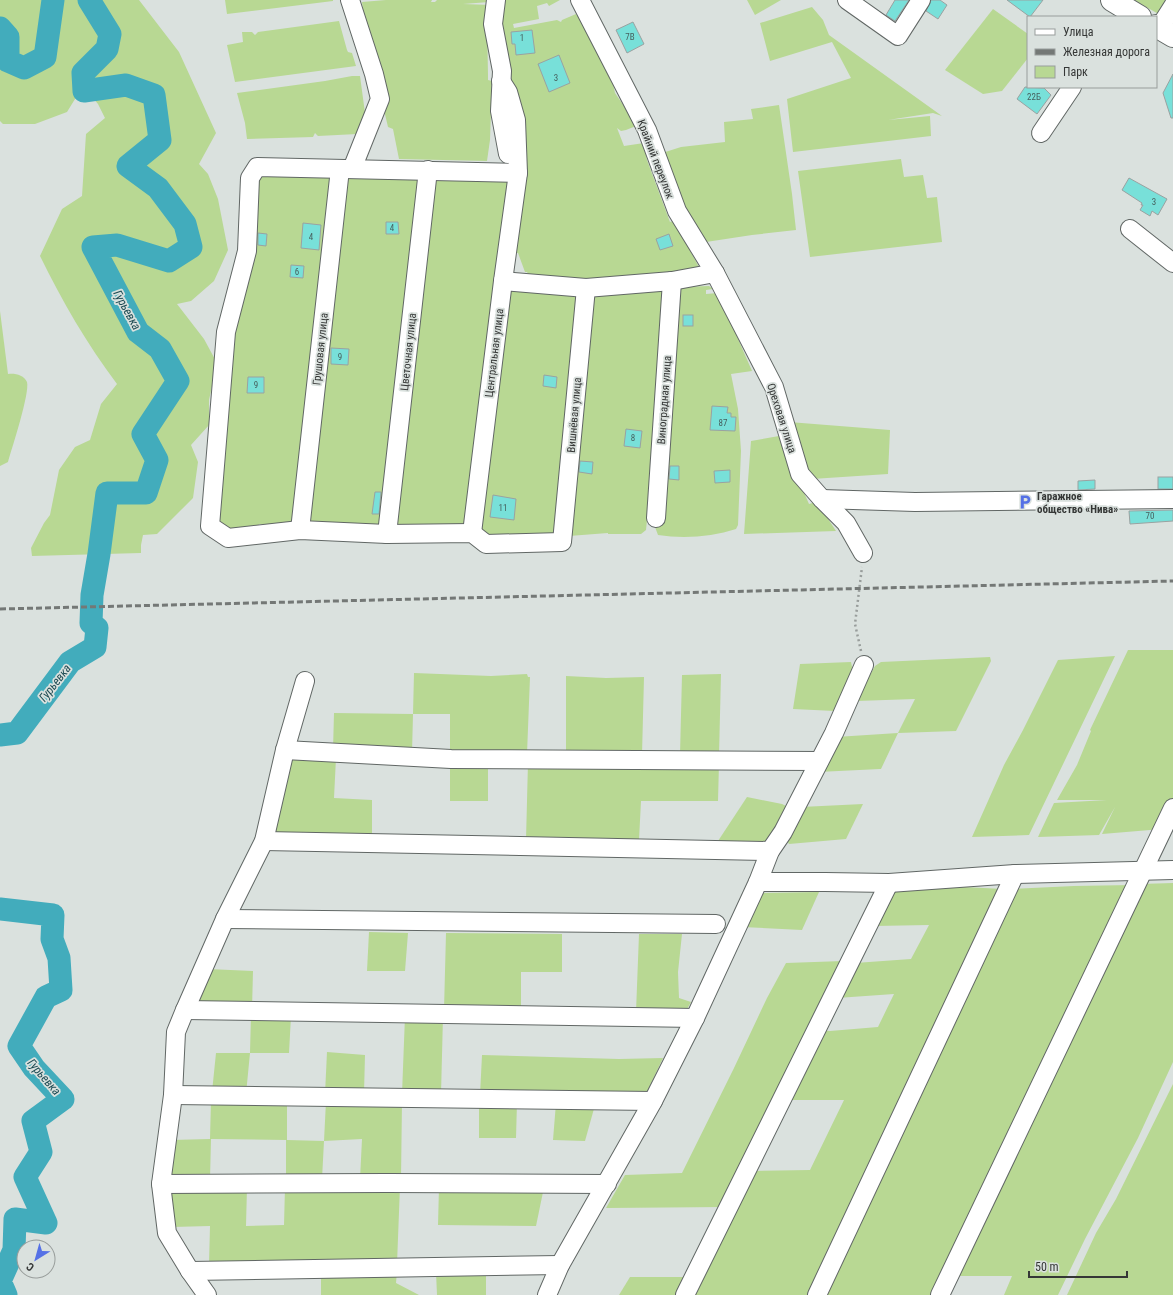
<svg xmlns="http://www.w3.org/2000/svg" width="1173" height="1295" font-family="'Roboto Condensed',sans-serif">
<rect width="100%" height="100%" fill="#dae1de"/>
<g fill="#b8d893">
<path d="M0 0H139L179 52 216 133 199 164 208 174 218 199 228 250 214 281 191 301 177 304 204 339 217 363 209 400V425L191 445 198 462 193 498 157 534 143 535 141 545V553L32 556 31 548 44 523 50 515 59 470 75 447 90 440 101 404 117 384C87 344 62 301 40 256L62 209 82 196 86 134 105 118 98 104 83 86 67 112 35 124H3L0 121Z"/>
<path d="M225 0H333V1L227 14Z"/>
<path d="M386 0H432L431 2H435L437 0H489V2L463 4 491 5 487 22 488 75V80L492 81 490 140 487 161 399 159 393 129 388 127 367 38 362 2Z"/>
<path d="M501 0H560L549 6 547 3 537 6 539 19 513 24 514 28 557 20 561 22 562 20 576 14 577 16 581 13 611 74 615 93 628 112 636 126 626 130 621 131 617 128 624 146 644 143 647 160 670 222 673 221 676 224 701 271 603 283 531 279 527 272H525L518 253H514Z"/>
<path d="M747 0H781L755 15Z"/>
<path d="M1134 0H1165L1167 8 1162 16Z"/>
<path d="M812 7 823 20 829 35 942 116 933 113 888 120 930 116 931 136 793 152 787 99 851 78 832 42 770 61 760 23Z"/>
<path d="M993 9 1028 34V58L1002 91 983 94 945 70Z"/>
<path d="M339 21 347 50 348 52 352 53 356 66 235 82 227 45 243 42 242 32H252L255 35 258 32Z"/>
<path d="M352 76H360L365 113 357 134 318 136 315 133 313 137 247 139 245 123 237 93 325 81Z"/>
<path d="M779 105 792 194 796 230 752 235 706 242 685 208 659 154 681 147 725 142 724 122 753 119 751 109Z"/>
<path d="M901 159 904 177 923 175 927 198 937 197 942 242 810 257 798 171Z"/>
<path d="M261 172 336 173 297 524H259L258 529 217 530 222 408 254 199Z"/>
<path d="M345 174 423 176 385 525H306Z"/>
<path d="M433 176 510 179 470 526 398 531 394 517Z"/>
<path d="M709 286 713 289 706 290V294L718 293 752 371 731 374 738 409 741 451 738 525 736 529C712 537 683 539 658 535L655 527 656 517 679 290 682 287Z"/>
<path d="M665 289 659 401 646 530 641 534H608V533L569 536 592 295Z"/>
<path d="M509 290 579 294 556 536 493 540 478 532Z"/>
<path d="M0 311 8 374C15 373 24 375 27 382 30 393 12 448 8 462L0 466Z"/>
<path d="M789 422 890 430 888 474 812 479Z"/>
<path d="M779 436 809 504 816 502 819 505 836 531 744 534 751 441Z"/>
<path d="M1128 650H1173V806L1162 829 1102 834 1115 807 1099 835 1038 837 1054 803 1107 800H1057L1077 765 1091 731 1090 730Z"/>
<path d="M1115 656 1029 835 972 837 1004 765 1023 730 1058 660Z"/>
<path d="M990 657 991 661 956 731 898 733 881 769H880L818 772 836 737 898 733 915 699 856 701 875 666 881 662Z"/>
<path d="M851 662 853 672 835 711 793 709 800 664Z"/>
<path d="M414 673 491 676 527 674 528 677H530L527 754H450V714H413L412 753 333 750 334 713 413 714Z"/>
<path d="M721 674 719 755H680L682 675Z"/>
<path d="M566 676 606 678 644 677 642 755 566 754Z"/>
<path d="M290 757 336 758 334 798 372 800V838L276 837 271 830Z"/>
<rect x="450" y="762" width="38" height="39"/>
<path d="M528 762 719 763 718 801H641L639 840H526Z"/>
<path d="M747 797 782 804 788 807 768 845H722L718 841Z"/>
<path d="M863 804 846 839 789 844 786 839 801 807Z"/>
<path d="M1173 883V1062L1138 1138 1085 1239 1058 1295H1004L1012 1276H953L1140 884Z"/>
<path d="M1132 885 933 1295H820L1012 889 1074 886Z"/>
<path d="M944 886 1003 889 812 1295H690L751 1171 810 1170 844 1100H788L820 1030 830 1031 878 1027 894 994 837 998 855 963 911 959 929 925 874 926 891 890Z"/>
<path d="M819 892 802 930 742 927 758 893Z"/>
<path d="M369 932 408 933 405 971H367Z"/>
<path d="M446 933 562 934V972H521V1010H444Z"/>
<path d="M639 934H682L678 972 679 998 691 1002 686 1011 636 1012Z"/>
<path d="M843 961 725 1207 606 1208 625 1175 682 1173 734 1068 767 998 786 963Z"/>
<path d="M208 969 253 971 252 1009 197 1003Z"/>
<path d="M251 1015 291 1016 289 1053H250L246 1094 212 1092 216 1053H250Z"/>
<path d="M405 1016H443L441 1094H402Z"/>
<path d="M327 1052 365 1055 364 1093 325 1094Z"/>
<path d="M482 1055 619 1059 663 1058 644 1098 480 1095Z"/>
<path d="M1173 1084V1295H1067L1096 1233 1116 1199Z"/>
<path d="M211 1100 287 1101V1140L324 1141 326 1101H402L401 1179H360L362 1139 324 1141 322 1179H286V1140L211 1139 210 1179 171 1178V1140L210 1139Z"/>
<path d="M479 1102H517L516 1138H479Z"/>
<path d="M556 1103 595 1105 585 1141 553 1140Z"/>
<path d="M400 1186 397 1264 209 1265 210 1226 172 1227 166 1191 247 1187 246 1226 284 1225 285 1187Z"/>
<path d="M439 1187 543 1192 536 1226 438 1225Z"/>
<path d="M397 1271 396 1283 419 1295H321V1272Z"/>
<path d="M436 1272H486V1295H437Z"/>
<path d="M630 1277H689L680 1295H619Z"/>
</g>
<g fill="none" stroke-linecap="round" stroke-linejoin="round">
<g stroke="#42acbc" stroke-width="23">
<path d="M0 28 8 37V61L24 68 45 57 53 0"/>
<path d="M0 735 17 733 70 662 95 647 97 628 91 623 92 595 99 554 107 493H146L157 460 143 434 178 381 160 349 138 332 93 247 117 245 169 261 191 247 185 224 158 188 128 166 160 140 154 95 126 85 84 91 83 73 107 49 110 34 89 0"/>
<path d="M0 909 53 915 52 939 59 958 61 990 46 997 19 1046 34 1068 63 1099 33 1121 41 1152 25 1177 46 1223 15 1219 14 1250 0 1281 6 1295"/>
</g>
</g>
<g fill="#78e0d9" stroke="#9aa2a1">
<path d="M895 0H909L895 21 886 15Z"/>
<path d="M931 0H940L947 5 938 19 926 11Z"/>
<path d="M1007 0H1043L1030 17Z"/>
<path d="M633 22 644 44 627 53 616 30Z"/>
<path d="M532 30 535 53 516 55 515 44H512L511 32Z"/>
<path d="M559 55 570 83 549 92 538 64Z"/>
<path d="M1173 74V118H1171L1163 93Z"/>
<path d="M1025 87 1044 88 1051 95 1037 114 1017 99Z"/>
<path d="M1129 178 1167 199 1158 215 1152 211 1150 216 1140 210 1143 205H1141L1142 203 1122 190Z"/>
<path d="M386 222H398L399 234H386Z"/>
<path d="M303 223 321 225 319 250 301 248Z"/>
<path d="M258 233 267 234 266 246 258 245Z"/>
<path d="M669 234 673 246 660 250 656 239Z"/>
<path d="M291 265 304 266 303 278 290 277Z"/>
<rect x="683" y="315" width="10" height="11"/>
<path d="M331 348 349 349 348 365 331 364Z"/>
<path d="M544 375 557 377 556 388 543 386Z"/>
<path d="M248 377H264V393H247Z"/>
<path d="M712 406 728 407 727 413H731V417H736L735 431 710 430Z"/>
<path d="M626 429 642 431 640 448 624 446Z"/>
<path d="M580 461 593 462 592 474 579 472Z"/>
<path d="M670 466H679V480L669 479Z"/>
<path d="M730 470V482L715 483 714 471Z"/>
<rect x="1158" y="477" width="15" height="12"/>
<path d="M1095 480V489L1078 490V481Z"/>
<path d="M375 492H381L379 514H372Z"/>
<path d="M493 495 516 499 514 520 490 517Z"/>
<path d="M1173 510V521L1130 524 1129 511Z"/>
</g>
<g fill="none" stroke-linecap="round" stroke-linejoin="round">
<g stroke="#616765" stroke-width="20">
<g id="minor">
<path d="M350 0 374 74 380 99 352 169"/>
<path d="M496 0 493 24 502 71 500 111 508 154"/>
<path d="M580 0 647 130 677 211 715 273 774 387 800 474 822 499 846 523 863 553"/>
<path d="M847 0 898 36 921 0"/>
<path d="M1159 28 1173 6"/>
<path d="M1041 133 1072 87"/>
<path d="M518 173 257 167 250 178 247 251 226 332 210 526 228 538 300 530 387 534 472 533 486 544 562 542 586 288"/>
<path d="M1130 229 1173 263"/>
<path d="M503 281 586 288 672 281 715 273"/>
<path d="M822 499 915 502 1173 499"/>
<path d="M656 518 672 281"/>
<path d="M300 530 340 169"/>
<path d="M472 533 503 281 518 173 516 120 508 92 501 81"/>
<path d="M387 534 428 170"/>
<path d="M285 750 451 759 819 761"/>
<path d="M264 841 770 851"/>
<path d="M758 882H825L889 883 1015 874 1173 870"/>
<path d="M225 919 716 924"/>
<path d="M185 1010 695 1018"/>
<path d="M173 1095 653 1101"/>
<path d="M161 1184 387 1183 607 1184"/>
<path d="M190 1271 560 1265"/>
<path d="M207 1295 190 1271 167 1233 161 1184 173 1095 176 1032 185 1010 225 919 264 841 285 750 305 681"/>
<path d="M547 1295 560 1265 653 1101 695 1018 758 882 770 851 783 832 834 733 864 665"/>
<path d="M685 1295 889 883"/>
<path d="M817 1295 1015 874"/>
<path d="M940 1295 1173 808"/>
</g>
</g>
<g stroke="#616765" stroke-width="24">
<g id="major">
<path d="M1112 0 1140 17"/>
<path d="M1156 26 1173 36"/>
</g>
</g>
<path stroke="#989d9b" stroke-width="2.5" stroke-dasharray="2 3" stroke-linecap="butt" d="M861 651 855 624 862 567"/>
<use href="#minor" stroke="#fff" stroke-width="18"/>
<use href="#major" stroke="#fff" stroke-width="22"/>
<path stroke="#747876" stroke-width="3" stroke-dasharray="6 3" stroke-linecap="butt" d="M0 609 1173 581"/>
</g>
<defs>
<g id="parking-bare" transform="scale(1.2)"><path d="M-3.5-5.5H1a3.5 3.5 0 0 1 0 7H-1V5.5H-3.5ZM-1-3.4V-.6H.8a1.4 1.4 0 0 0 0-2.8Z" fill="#5571e6" stroke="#dae1de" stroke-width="2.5" paint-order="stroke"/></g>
</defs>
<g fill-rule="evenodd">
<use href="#parking-bare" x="1025" y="502"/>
</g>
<g text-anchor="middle" stroke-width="3.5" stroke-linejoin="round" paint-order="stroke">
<g font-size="9" fill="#46615f">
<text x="630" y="40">7В</text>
<text x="522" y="41">1</text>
<text x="556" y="81">3</text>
<text x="1034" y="100">22Б</text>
<text x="1154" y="205">3</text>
<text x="392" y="231">4</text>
<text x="311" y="240">4</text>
<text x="297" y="275">6</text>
<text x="340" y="360">9</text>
<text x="256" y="388">9</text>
<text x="723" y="426">87</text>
<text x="633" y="441">8</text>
<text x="503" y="511">11</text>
<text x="1150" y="519">70</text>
</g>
<g font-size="11" fill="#353736" stroke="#dae1de">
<text transform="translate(656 159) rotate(69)" y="4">Крайний переулок</text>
<text transform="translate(320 349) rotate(-84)" y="4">Грушовая улица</text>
<text transform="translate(408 352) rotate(-84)" y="4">Цветочная улица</text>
<text transform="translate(494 353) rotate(-83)" y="4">Центральная улица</text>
<text transform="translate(664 400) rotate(-86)" y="4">Виноградная улица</text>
<text transform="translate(574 415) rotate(-85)" y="4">Вишнёвая улица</text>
<text transform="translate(782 418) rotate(72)" y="4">Ореховая улица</text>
</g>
<g font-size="11" font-weight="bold" fill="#353736" stroke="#dae1de" text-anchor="start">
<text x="1037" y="500">Гаражное<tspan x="1037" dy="13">общество «Нива»</tspan></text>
</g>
<g font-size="12" font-style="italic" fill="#1c4a52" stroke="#dae1de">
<text transform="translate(127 310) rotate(61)" y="4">Гурьевка</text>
<text transform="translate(55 683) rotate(-52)" y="4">Гурьевка</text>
<text transform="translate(44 1077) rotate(49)" y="4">Гурьевка</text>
</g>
</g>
<rect x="1027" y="16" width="130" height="72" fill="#dae1de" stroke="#989d9b"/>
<rect x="1035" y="29" width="20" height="6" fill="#ffffff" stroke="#989d9b"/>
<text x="1063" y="36" font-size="12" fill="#353736">Улица</text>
<rect x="1035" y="49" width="20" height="6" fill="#747876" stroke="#989d9b"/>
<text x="1063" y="56" font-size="12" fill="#353736">Железная дорога</text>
<rect x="1035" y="66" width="20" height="12" fill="#b8d893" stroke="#989d9b"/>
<text x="1063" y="76" font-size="12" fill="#353736">Парк</text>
<g transform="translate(36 1259) rotate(217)"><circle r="19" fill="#dae1de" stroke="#989d9b"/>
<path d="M0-3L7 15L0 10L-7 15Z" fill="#5571e6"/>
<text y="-6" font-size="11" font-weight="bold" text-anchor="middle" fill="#353736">С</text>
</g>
<path d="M1029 1271v6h98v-6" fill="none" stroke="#353736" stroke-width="2"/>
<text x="1035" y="1271" font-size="12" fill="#353736" stroke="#dae1de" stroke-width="3" paint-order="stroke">50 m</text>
</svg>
